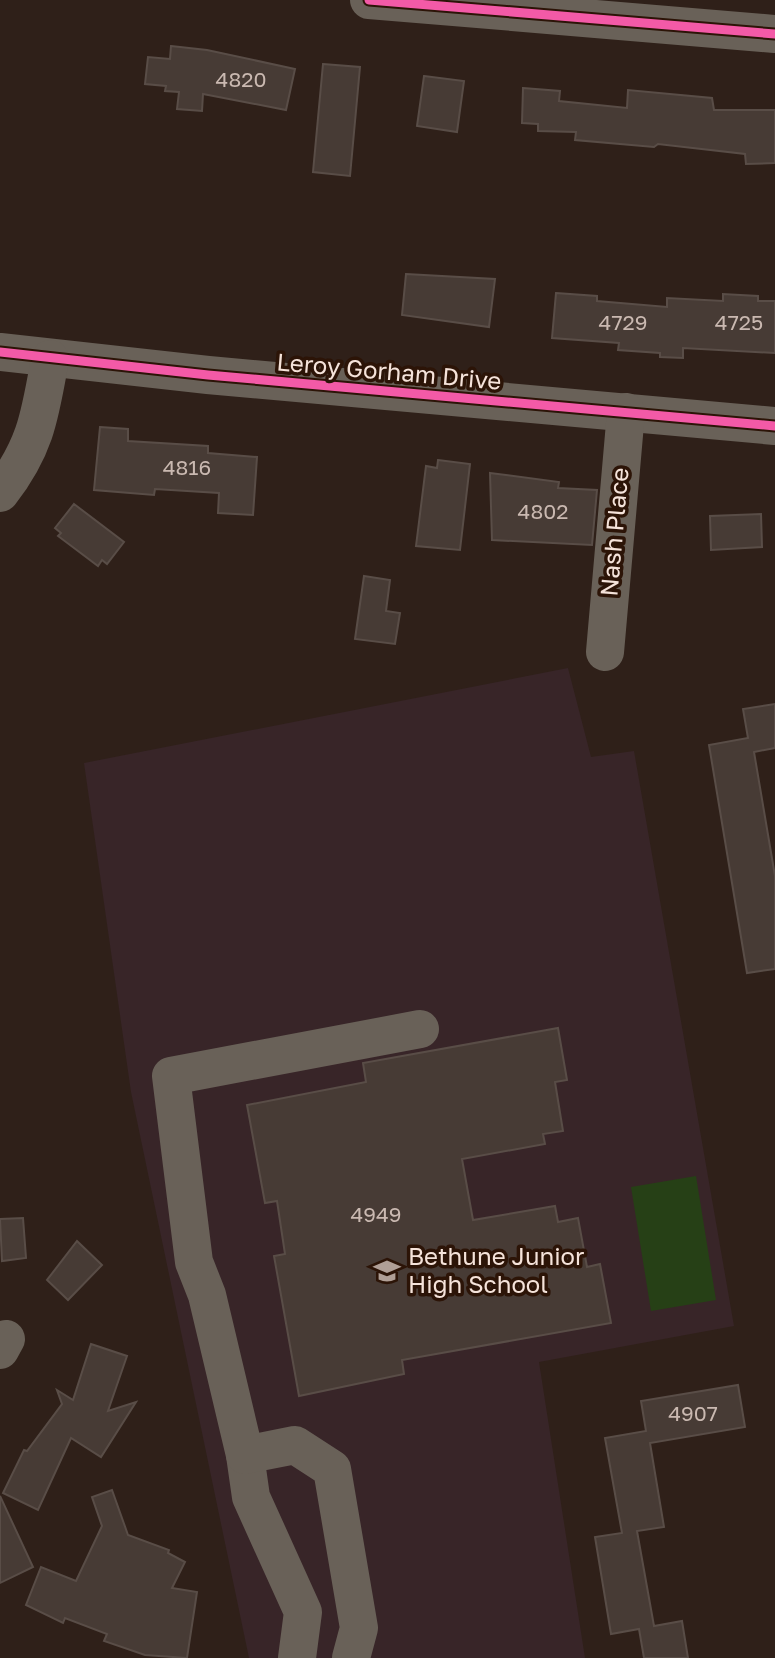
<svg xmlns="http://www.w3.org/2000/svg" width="775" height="1658" font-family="'Golos Text',sans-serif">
<rect width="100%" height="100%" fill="#2f2019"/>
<path fill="#382528" d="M568 668 591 757 634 751 734 1326 539 1362 585 1658H249L131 1092 84 763Z"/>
<path fill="#264016" d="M696 1176 716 1300 651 1311 631 1187Z"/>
<g fill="#473b35" stroke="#594d47" stroke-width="2">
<path d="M171 46 207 50 295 69 286 110 203 94 202 111 177 109 179 92 165 91 166 86 145 84 148 57 170 59Z"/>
<path d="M323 64 360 67 350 176 313 172Z"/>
<path d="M424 76 464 81 457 132 417 126Z"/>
<path d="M523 88 560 91 559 101 627 108 628 90 712 98 714 110H775V163L746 164 745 154 658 144 654 147 575 140 576 132 538 131V124L522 123Z"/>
<path d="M406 274 495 279 489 327 402 315Z"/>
<path d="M556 293 597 296V301L667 307V298L723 301V294L758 296V301H775V353L683 348V358L660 357V353L618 350 619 343 552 338Z"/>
<path d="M100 427 128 429V441L208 446V453L257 457 253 515 218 513 219 493 155 489 154 495 94 490Z"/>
<path d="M438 460 470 464 460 550 416 546 426 466 437 468Z"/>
<path d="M490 473 559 482 558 488 597 490 592 545 492 540Z"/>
<path d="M74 504 124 542 107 564 102 560 98 566 58 536 61 533 55 528Z"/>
<path d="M761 514 762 547 711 550 710 516Z"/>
<path d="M364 576 390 580 386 611 400 613 395 644 355 639Z"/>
<path d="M775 704V748L754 752 775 876V969L747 973 709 745 748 738 743 709Z"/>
<path d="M558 1028 567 1080 555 1082 563 1131 543 1134 545 1144 462 1159 473 1220 555 1206 558 1222 578 1218 587 1267 600 1264 611 1323 402 1360 404 1374 299 1396 274 1256 285 1254 277 1201 265 1203 247 1105 366 1082 363 1063Z"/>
<path d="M23 1218 26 1258 2 1261 0 1219Z"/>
<path d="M77 1241 102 1265 68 1300 47 1280Z"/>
<path d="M91 1344 127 1356 108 1411 136 1402 101 1457 71 1438 38 1510 3 1493 24 1450 27 1451 62 1404 57 1390 73 1400Z"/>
<path d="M738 1385 745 1427 650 1443 664 1527 637 1531 654 1626 682 1621 688 1658H644L639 1629 611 1634 595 1537 622 1533 605 1438 646 1431 641 1401Z"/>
<path d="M112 1490 128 1535 169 1550 168 1553 185 1562 172 1588 197 1592 187 1658 145 1655 104 1641 107 1634 65 1618 63 1623 26 1605 41 1567 76 1581 102 1526 92 1497Z"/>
<path d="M0 1496 33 1567 0 1583Z"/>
</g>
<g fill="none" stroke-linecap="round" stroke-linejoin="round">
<g stroke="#696158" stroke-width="38">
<path d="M369 0 775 34"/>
<path d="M0 352 208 375 775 426"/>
<path d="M0 493C36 447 40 415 50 359"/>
<path d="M605 652 626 412"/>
<path d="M0 1350 6 1339"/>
<path d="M245 1455 251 1497 303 1612 297 1658"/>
<path d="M351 1658 359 1628 332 1469 295 1445 245 1455 207 1295 194 1262 171 1076 420 1029"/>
</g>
<g stroke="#2c1407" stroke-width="13">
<g id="cycleway">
<path d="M369 0 775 34"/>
<path d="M0 352 208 375 775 426"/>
</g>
</g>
<use href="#cycleway" stroke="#f35aa7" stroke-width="9"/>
</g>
<defs>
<g id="school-bare" transform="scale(2.1)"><path d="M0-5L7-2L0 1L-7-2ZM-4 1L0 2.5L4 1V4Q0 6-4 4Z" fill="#b09f96" stroke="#2c1407" stroke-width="2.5" paint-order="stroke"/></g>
</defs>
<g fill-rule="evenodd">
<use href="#school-bare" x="387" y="1271"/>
</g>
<g text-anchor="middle" stroke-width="7" stroke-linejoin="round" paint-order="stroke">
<g font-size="21" fill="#cab9b1">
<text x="241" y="87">4820</text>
<text x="623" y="330">4729</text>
<text x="739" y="330">4725</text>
<text x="187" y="475">4816</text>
<text x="543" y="519">4802</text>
<text x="376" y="1222">4949</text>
<text x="693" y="1421">4907</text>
</g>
<g font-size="24" fill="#f5e3da" stroke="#2c1407">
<text transform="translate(389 372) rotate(5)" y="8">Leroy Gorham Drive</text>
<text transform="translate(615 532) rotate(-85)" y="8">Nash Place</text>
</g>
<g font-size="24" fill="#f5e3da" stroke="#2c1407" text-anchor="start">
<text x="408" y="1265">Bethune Junior<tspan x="408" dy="28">High School</tspan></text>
</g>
</g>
</svg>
